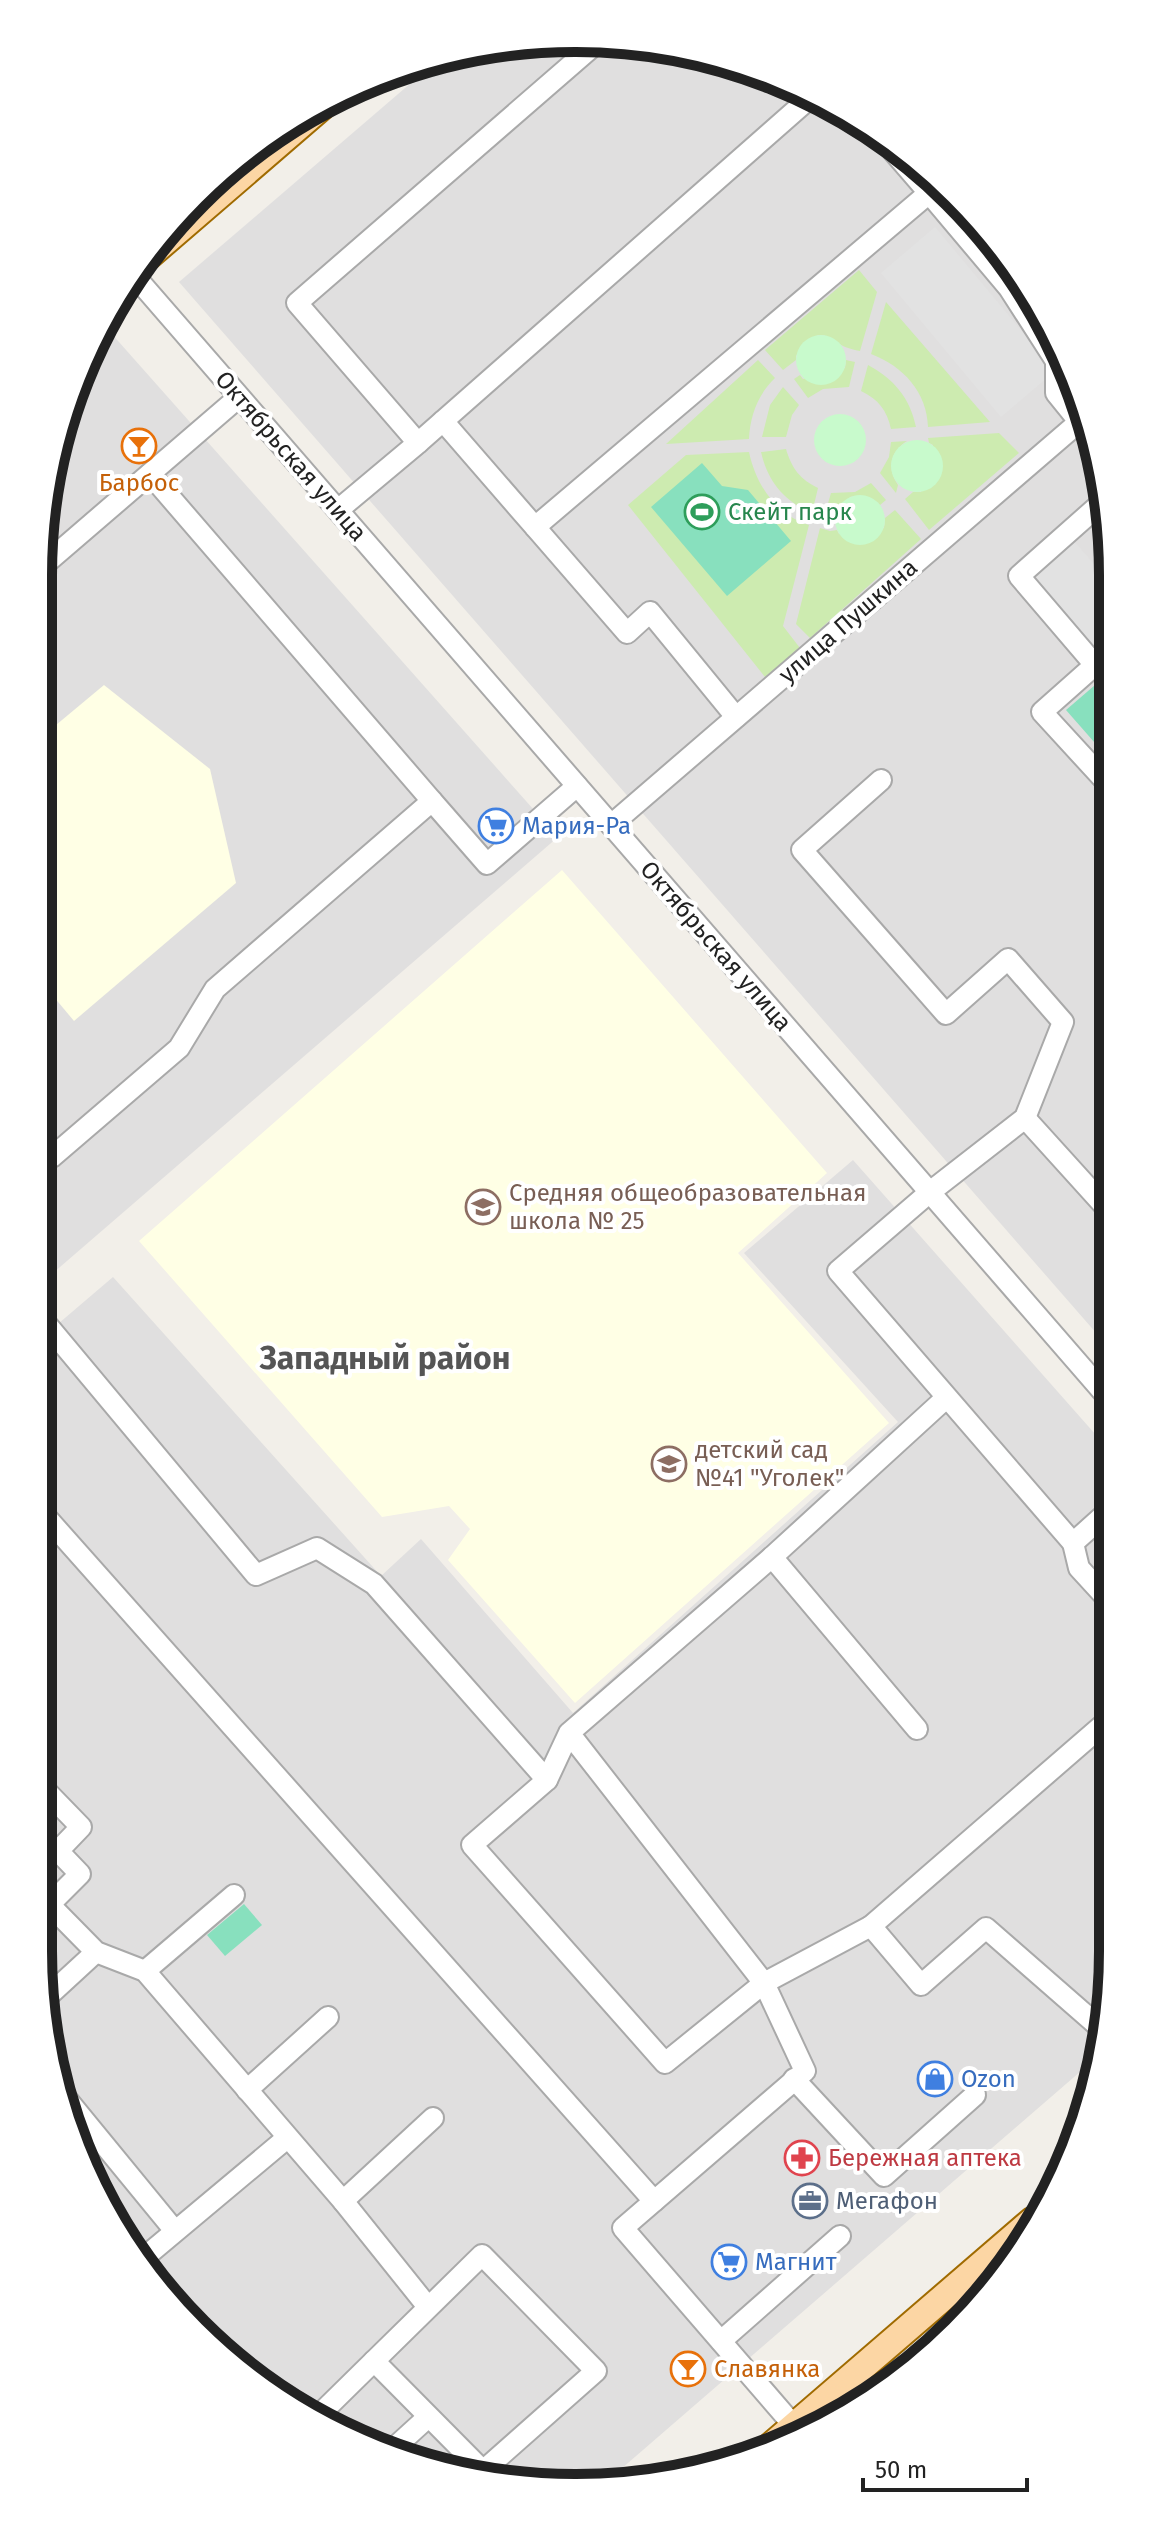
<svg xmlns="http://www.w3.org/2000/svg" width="1151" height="2526" font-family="'Fira Sans',sans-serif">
<rect width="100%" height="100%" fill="#f2efe9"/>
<g fill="#e0dfdf">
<path d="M575 38 680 48 781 79 902 149 1002 248 1072 369 1108 505 1111 1350 179 282 440 58 470 48Z"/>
<path d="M103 324 558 837 38 1286V575L48 470 79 370Z"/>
<path d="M853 1160 1111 1452 1113 1951 1103 2052 606 2482 471 2478 307 2416 171 2305 110 2219 67 2124 38 1950V1341L113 1277 381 1576 421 1539 573 1713 898 1422 744 1253Z"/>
</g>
<g fill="#ffffe5">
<path d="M104 685 210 769 236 883 74 1021 38 978V740Z"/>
<path d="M562 870 827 1173 738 1253 889 1423 575 1703 448 1560 470 1529 449 1506 382 1517 139 1241Z"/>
</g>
<g fill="#cdebb0">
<path d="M859 270 877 292 860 351C824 346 827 315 796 356V360L783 370 765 350Z"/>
<path d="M886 302 990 422 928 427C927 392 903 366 871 354Z"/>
<path d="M758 360 775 378C758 394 750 416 749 439L666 444Z"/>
<path d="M846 360 855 362 849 387 823 389 808 398 794 379 800 375 803 379 845 368Z"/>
<path d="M868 365C894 379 910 398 916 427L891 429C887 410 878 399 861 391Z"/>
<path d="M783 387 799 405 792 415 786 437H762L770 405Z"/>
<path d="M999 433 1019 453 929 530 905 499 913 492H921L933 445 929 443 928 438Z"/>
<path d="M907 441C890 452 887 468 898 485L896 493 880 473 889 457 891 442Z"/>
<path d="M786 449C792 469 800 479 818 488L812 513C784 501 768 482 761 452Z"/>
<path d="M749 452C756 485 776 515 809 525L783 626 800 648 765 677 628 505 686 455Z"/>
<path d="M871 483 886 500 880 505C871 496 862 494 850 497L835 520 824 517 831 493 855 492Z"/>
<path d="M895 510 921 539 810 638 796 624 820 528 830 531 837 530 839 534 884 528 885 518Z"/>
</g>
<g fill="#c8facc">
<circle cx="821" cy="360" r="25"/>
<circle cx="840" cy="440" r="26"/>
<circle cx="917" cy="466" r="26"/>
<circle cx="860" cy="520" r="25"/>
</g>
<g fill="#88e0be">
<path d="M702 463 722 486 748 490 791 541 727 596 651 507Z"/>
<path d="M1109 673V759L1066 710Z"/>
<path d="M244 1904 262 1925 225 1956 207 1935Z"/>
</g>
<g fill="#e2e2e2">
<path d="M935 227 1055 371 1001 417 881 273Z"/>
<path d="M1067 533 1109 581V652L1095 665 1019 576Z"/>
</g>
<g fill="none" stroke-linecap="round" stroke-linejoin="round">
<g stroke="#a9a9a9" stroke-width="24">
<g id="minor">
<path d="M929 193 1009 288 1056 361V393L1090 435"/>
<path d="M132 273 1111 1401"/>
<path d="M443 421 535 527"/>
<path d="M418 443 297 303 600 40"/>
<path d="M1107 498 1019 576 1095 665 1042 712 1109 785"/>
<path d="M338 510 418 443 812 96"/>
<path d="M38 570 239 397"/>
<path d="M736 717 650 612 627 633 535 527 929 193 879 135"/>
<path d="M881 780 802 850 946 1014 1008 959 1063 1022 1025 1118 930 1192 838 1271 1073 1543 1112 1508"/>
<path d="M432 801 487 864 577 786"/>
<path d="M611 825 1085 417"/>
<path d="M1025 1118 1111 1213"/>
<path d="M38 1140 52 1157 179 1048 215 989 432 801 150 474"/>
<path d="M38 1314 256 1575 317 1548 374 1584 547 1780"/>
<path d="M38 1508 654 2201"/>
<path d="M1073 1543 1079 1568 1112 1604"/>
<path d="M772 1557 917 1729"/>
<path d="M569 1733 764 1983 665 2063 472 1845 547 1780 569 1733 772 1557 946 1398"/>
<path d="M38 1803 48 1793 81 1827 58 1851 80 1874 49 1905"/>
<path d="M38 1893 96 1952 145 1971 343 2201 428 2307"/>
<path d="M871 1926 921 1985 986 1928 1105 2032"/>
<path d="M145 1971 234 1895"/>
<path d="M46 1998 96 1952"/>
<path d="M794 2079 884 2176 975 2095"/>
<path d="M247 2090 328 2017"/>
<path d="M61 2092 175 2231"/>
<path d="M343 2201 433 2118"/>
<path d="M140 2261 287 2138"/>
<path d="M721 2341 840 2236"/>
<path d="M315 2419 374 2361"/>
<path d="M794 2426 623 2228 805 2071 764 1983 871 1926 1112 1717"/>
<path d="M393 2449 427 2418"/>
<path d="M475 2478 596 2371 482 2255 374 2361 482 2470"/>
</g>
</g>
<g stroke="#a06b00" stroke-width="30">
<g id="major">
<path d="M138 265 327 102"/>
<path d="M764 2452 1032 2221"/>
</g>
</g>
<use href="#minor" stroke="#fff" stroke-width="20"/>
<use href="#major" stroke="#fcd6a4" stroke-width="26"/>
</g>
<defs>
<g id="bar-ring" transform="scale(1.8)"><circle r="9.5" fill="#fff" stroke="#e8710a" stroke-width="1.5"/><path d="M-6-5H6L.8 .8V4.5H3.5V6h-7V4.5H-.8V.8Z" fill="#e8710a"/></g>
<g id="stadium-ring" transform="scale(1.8)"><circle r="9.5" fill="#fff" stroke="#2e9e5b" stroke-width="1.5"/><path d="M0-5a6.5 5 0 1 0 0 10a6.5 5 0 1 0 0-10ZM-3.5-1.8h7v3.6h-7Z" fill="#2e9e5b"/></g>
<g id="supermarket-ring" transform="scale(1.8)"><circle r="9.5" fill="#fff" stroke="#3f7fe0" stroke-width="1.5"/><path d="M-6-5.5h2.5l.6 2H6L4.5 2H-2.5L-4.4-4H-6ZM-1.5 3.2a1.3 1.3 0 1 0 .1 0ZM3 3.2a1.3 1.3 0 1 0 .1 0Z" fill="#3f7fe0"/></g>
<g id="school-ring" transform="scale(1.8)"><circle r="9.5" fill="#fff" stroke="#8d6e63" stroke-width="1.5"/><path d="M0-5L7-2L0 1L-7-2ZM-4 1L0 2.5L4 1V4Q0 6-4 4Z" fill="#8d6e63"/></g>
<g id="shop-ring" transform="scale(1.8)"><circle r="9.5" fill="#fff" stroke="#3f7fe0" stroke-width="1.5"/><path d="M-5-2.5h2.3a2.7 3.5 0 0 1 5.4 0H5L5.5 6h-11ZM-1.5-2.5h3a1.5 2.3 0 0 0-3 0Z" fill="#3f7fe0"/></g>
<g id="pharmacy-ring" transform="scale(1.8)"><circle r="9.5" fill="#fff" stroke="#e0444e" stroke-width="1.5"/><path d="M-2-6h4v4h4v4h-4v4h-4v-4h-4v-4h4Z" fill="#e0444e"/></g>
<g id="office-ring" transform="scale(1.8)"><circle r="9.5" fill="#fff" stroke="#5c6f8a" stroke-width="1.5"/><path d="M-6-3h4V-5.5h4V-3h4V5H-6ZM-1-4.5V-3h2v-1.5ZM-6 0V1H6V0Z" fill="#5c6f8a"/></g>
</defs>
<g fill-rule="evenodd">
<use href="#bar-ring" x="139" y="446"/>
<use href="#stadium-ring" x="702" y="512"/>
<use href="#supermarket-ring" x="496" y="826"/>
<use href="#school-ring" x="483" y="1207"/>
<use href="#school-ring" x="669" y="1464"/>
<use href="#shop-ring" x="935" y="2079"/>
<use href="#pharmacy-ring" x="802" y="2158"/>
<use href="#office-ring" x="810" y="2201"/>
<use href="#supermarket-ring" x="729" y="2262"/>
<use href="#bar-ring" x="688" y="2369"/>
</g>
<g text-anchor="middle" stroke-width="8" stroke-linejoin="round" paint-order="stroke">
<g font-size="24" fill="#222" stroke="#fff">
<text transform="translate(291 456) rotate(49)" y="8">Октябрьская улица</text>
<text transform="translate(848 621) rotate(-41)" y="8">улица Пушкина</text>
<text transform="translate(716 946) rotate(49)" y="8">Октябрьская улица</text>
</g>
<g font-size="24" fill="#c56008" stroke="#fff">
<text x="139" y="491">Барбос</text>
<text x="714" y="2377" text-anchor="start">Славянка</text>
</g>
<g font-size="24" fill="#27864d" stroke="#fff" text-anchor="start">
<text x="728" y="520">Скейт парк</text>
</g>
<g font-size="24" fill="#366cbe" stroke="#fff" text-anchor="start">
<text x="522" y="834">Мария-Ра</text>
<text x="961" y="2087">Ozon</text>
<text x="755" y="2270">Магнит</text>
</g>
<g font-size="24" fill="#785e54" stroke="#fff" text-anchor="start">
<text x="509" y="1201">Средняя общеобразовательная<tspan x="509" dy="28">школа № 25</tspan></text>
<text x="695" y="1458">детский сад<tspan x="695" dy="28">№41 "Уголек"</tspan></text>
</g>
<g font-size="24" fill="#be3a42" stroke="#fff" text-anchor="start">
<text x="828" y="2166">Бережная аптека</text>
</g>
<g font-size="24" fill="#4e5e75" stroke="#fff" text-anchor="start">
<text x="836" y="2209">Мегафон</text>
</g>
<g font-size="32" font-weight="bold" fill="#555" stroke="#fff">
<text x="385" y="1369">Западный район</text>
</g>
</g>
<path d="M0 0H1151V2526H0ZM575 52H576A523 523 0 0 1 1099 575V1951A523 523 0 0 1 576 2474H575A523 523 0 0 1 52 1951V575A523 523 0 0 1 575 52Z" fill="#fff" fill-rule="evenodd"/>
<path fill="none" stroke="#222" stroke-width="10" d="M575 52H576A523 523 0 0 1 1099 575V1951A523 523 0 0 1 576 2474H575A523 523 0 0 1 52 1951V575A523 523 0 0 1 575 52Z"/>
<path d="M863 2478v12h164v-12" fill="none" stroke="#222222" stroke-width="4"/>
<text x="875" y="2478" font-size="24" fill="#222222" stroke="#ffffff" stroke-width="6" paint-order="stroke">50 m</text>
</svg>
